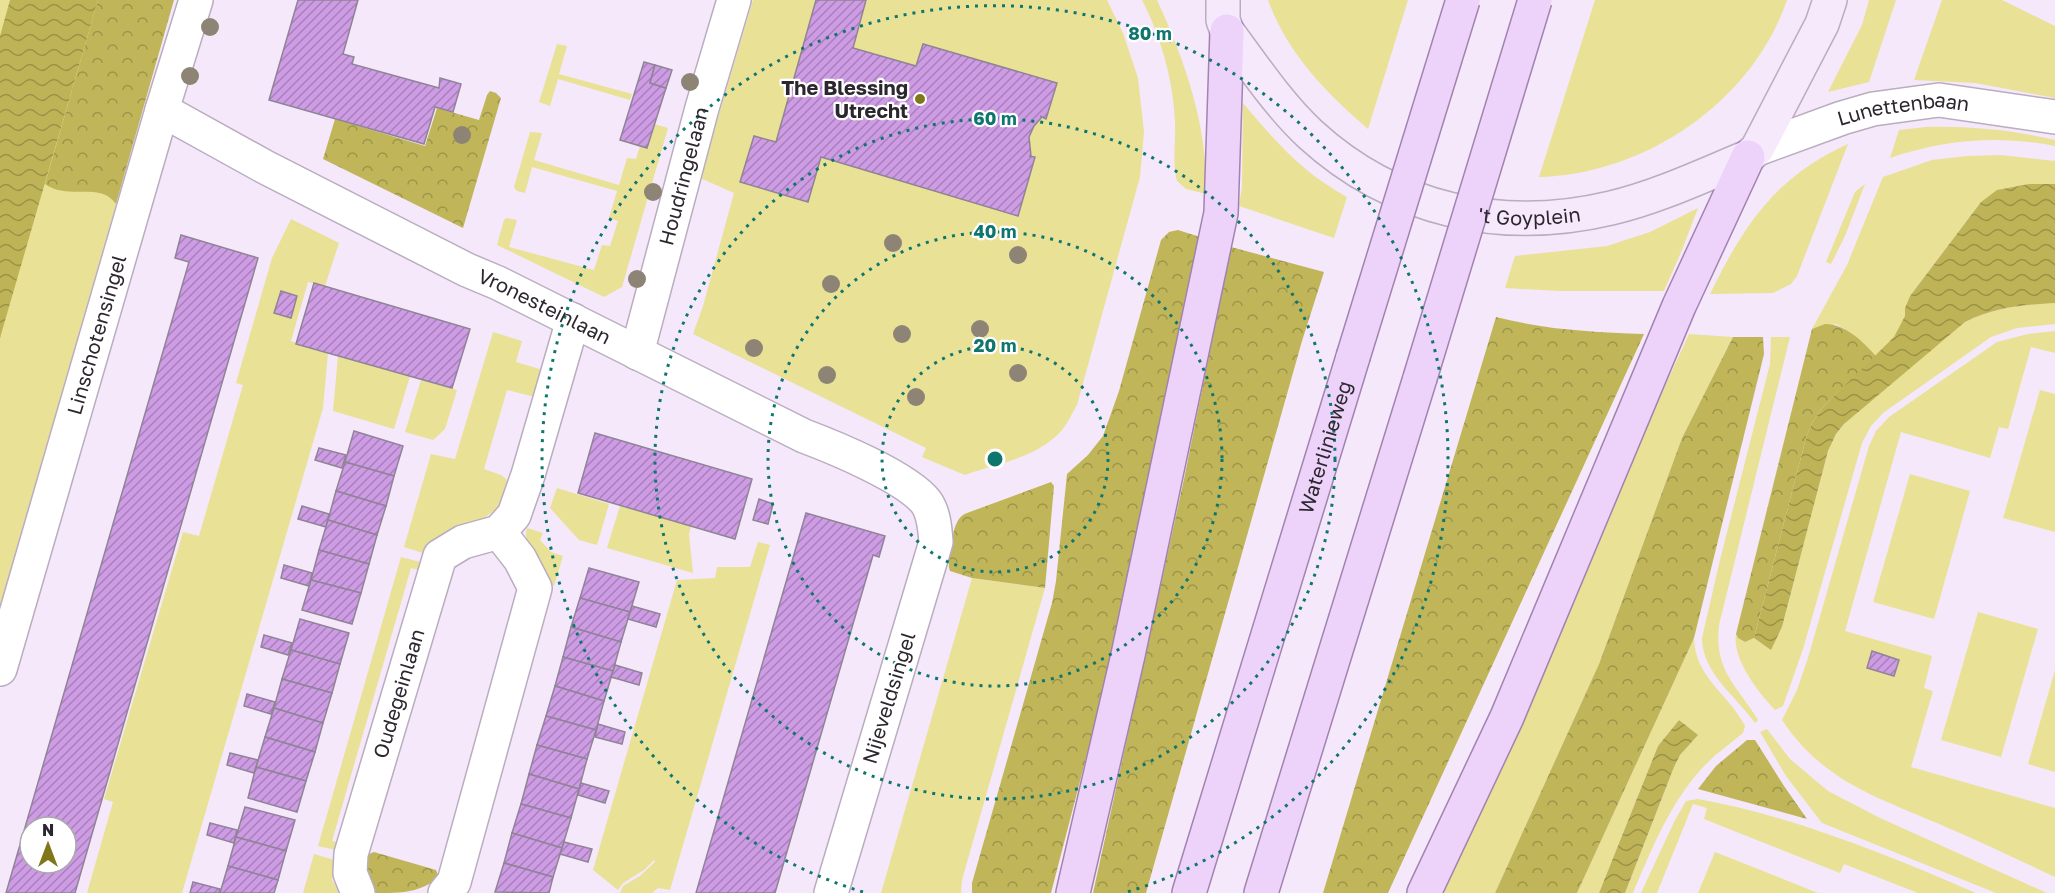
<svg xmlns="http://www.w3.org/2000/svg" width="2055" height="893" font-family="'Golos Text',sans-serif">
<defs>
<pattern id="forest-crowns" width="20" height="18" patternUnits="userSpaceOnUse" patternTransform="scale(1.5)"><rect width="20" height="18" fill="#c0b659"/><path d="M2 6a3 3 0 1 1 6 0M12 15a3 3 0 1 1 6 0" fill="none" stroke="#9c944a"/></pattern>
<pattern id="water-waves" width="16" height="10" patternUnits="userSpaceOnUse" patternTransform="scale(1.5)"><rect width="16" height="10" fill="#beb457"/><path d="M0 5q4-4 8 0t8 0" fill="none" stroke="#9b9248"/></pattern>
<pattern id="building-hatch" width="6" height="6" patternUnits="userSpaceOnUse" patternTransform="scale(1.5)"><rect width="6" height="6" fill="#ce9ce5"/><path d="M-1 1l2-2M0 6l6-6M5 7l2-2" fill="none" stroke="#a77fba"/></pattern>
</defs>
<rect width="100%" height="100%" fill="#f4e8fa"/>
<g fill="#e9e196">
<path d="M0 0H166L113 200 116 204 0 606Z"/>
<path d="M753 0H1107L1123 33 1138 78 1144 132 1140 177 1077 405C1072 413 1068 423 1062 430 1039 457 997 464 965 475L922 457 926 448 693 334 703 306 734 193 700 178Z"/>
<path d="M1142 0H1157C1185 61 1208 126 1206 194L1186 189 1177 181C1172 162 1176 141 1175 121 1173 79 1161 37 1142 0Z"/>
<path d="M1268 0H1408L1368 129C1326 93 1287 53 1268 0Z"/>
<path d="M1595 0H1787C1752 102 1645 174 1539 177Z"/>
<path d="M1869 0H1896L1869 82 1828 92 1862 25Z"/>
<path d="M1942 0H2002L2055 26V98L1975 83 1914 80Z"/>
<path d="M557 44 567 46 559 74 632 94 630 100 558 79 550 106 539 102Z"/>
<path d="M1243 103C1275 141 1302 173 1347 197L1334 238 1239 206 1242 187Z"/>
<path d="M654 124 668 128 622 287 604 297 497 245 504 220 506 218 517 220 509 247 594 270 602 245 610 246 618 221 609 218 617 191 532 167 525 193 517 191 514 187 530 132 542 133 534 160 619 185 627 158 636 159 640 146 648 148Z"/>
<path d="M1926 127C1970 126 2012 130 2055 140V146C1998 135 1945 139 1890 158L1899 130Z"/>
<path d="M1848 144 1797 276 1791 284 1773 293 1710 294C1744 225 1775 177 1848 144Z"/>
<path d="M2001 155 2055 161V184H2029L1981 202 1910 296C1906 304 1907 312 1904 320 1898 335 1887 345 1876 356L1850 332 1836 324 1812 329 1847 265 1883 177 1932 160 1967 156Z"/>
<path d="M1865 184 1845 236 1831 264 1826 262 1855 192Z"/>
<path d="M1698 208 1682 250 1664 291H1560L1505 288 1515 256 1607 246 1650 232Z"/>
<path d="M291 219 339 243 325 286 308 282 291 341 328 353 323 408 182 893H87L113 802 104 799 183 532 199 536 243 385 236 383 272 258Z"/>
<path d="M2055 303V324L2017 328 1991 337 1883 413 1871 426 1862 443 1803 649 1783 706 1775 710C1758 692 1732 659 1736 634L1738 638 1745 642 1754 638 1771 649 1782 627 1828 451 1836 434 1853 414 1965 322C1994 307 2023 305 2055 303Z"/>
<path d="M2055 331V353L2031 347 2008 429 1999 427 1990 458 1901 432 1845 631 1932 656 1924 688 1933 691 1911 767 2055 808V877C2019 860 1983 843 1946 827 1880 798 1824 783 1782 720L1797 690 1808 658 1869 446 1876 431 1889 417 1997 342 2028 334Z"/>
<path d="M493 332 522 341 516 362 543 370 535 397 507 390 484 469 501 475 506 479 508 484 501 506 478 522 429 545 426 554 404 547 431 454 455 459Z"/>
<path d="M1689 334 1733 337 1682 438 1599 664 1495 893H1431Z"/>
<path d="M1771 337H1790L1719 625C1714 671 1736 684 1758 720L1755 723C1736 696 1702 673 1702 638L1720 560 1770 364Z"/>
<path d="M338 356 410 376 394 429 333 411Z"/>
<path d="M421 380 457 390 445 429 433 440 405 432Z"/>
<path d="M2040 390 2055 394V532L2003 518Z"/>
<path d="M1910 474 1970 491 1934 619 1873 602Z"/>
<path d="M557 488 609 504 597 545 579 540 550 508Z"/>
<path d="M620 506 691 526 689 534 693 573 607 548Z"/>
<path d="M527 528 543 533 540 540 551 552 563 556 554 586C543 570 521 547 527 528Z"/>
<path d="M758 542 770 545 670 890 658 888 652 893H620L623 886 640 876 655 862 654 860 644 870 623 883 618 890 593 870 677 580 715 578 717 567H750Z"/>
<path d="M401 557 424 563 419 570 411 568 332 841 340 843V851L318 846Z"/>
<path d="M972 578 1045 588 962 880 961 893H881Z"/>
<path d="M1978 612 2038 629 2001 757 1941 740Z"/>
<path d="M1694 638C1695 678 1728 693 1745 726L1743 733C1731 743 1718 752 1707 763 1672 798 1652 848 1633 893H1625L1674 767 1680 755 1697 735 1679 720 1658 746 1599 893H1577Z"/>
<path d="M2055 670V772L2028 764Z"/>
<path d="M1767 729 1790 759 1828 791 1880 818 2047 893H1996L1822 823 1786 776 1760 732Z"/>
<path d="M1698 799C1790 815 1890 856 1976 893H1918L1844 864 1840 873 1704 819 1707 808 1693 804 1657 893H1641L1674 822 1686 801Z"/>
<path d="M1715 852 1818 893H1698Z"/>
<path d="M314 854 338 861 332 880 340 893H303Z"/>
</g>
<g fill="url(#forest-crowns)">
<path d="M98 0H174L116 204C100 181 69 201 45 184Z"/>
<path d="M490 91 496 93 501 98 463 228 323 159 335 119 425 146 437 108 479 120 487 95Z"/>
<path d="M1178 230 1203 238 1155 465 1092 735 1051 893H972V883L1052 603 1056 581 1067 474 1088 455 1103 436 1119 391 1161 240 1169 232Z"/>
<path d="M1231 247 1324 272 1302 341 1146 893H1093L1184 479Z"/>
<path d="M1496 317C1547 330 1592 332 1644 334L1388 893H1323Z"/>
<path d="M1825 324C1846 324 1862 341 1876 356L1822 408 1812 423 1806 438 1754 638 1745 642 1738 638 1736 634 1812 329Z"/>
<path d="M1733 337H1763L1764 354 1694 638 1577 893H1495L1599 664 1682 438Z"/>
<path d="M1051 482 1054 486 1045 588 972 578 950 571C946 563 953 526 959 519 961 516 964 514 967 513Z"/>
<path d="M1747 740H1755L1784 786 1807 819 1698 789 1716 766Z"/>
<path d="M374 852 436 870 439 877C420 893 401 893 375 893 364 877 364 873 369 854Z"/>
</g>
<g fill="url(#water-waves)">
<path d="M10 0H98L0 338V36Z"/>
<path d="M2029 184H2055V303C2023 305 1994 307 1965 322L1844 424 1836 434 1828 451 1782 627 1771 650 1754 638 1806 438 1812 423 1822 408 1894 337 1905 316V308L1910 296 1981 202 1997 190Z"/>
<path d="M1679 720 1698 735 1680 755 1674 767 1625 893H1599L1658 746Z"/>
</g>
<g fill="url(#building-hatch)" stroke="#8f8495" stroke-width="1.5" fill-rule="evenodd">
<path d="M298 0H358L343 54 354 57 352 64 439 88 440 78 461 84 453 112 435 107 424 144 269 100Z"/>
<path d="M816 0H866L853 48 916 66 923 44 1057 83 1046 119 1040 116 1042 117 1034 126 1029 137 1031 156H1029L1035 157 1018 216 821 157 808 202 740 182 754 136 776 142Z"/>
<path d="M644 62 655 65 650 83 666 88 647 148 620 140Z"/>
<path d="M655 65 672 70 666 88 650 83Z"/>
<path d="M181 235 258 258 75 893H6L189 262 175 258ZM30 827H66V863H30Z"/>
<path d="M314 283 470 329 452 388 296 344Z"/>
<path d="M281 291 297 296 291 318 274 313Z"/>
<path d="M354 431 403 446 394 476 345 462Z"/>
<path d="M595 433 752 479 735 539 578 493Z"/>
<path d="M319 448 346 455 342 468 315 460Z"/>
<path d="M345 462 394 476 386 506 336 491Z"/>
<path d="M336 491 386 506 377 535 328 520Z"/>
<path d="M759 499 773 504 768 524 753 520Z"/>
<path d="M302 506 329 514 326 527 298 519Z"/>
<path d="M806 513 885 536 879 557 873 555 775 893H696Z"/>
<path d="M328 520 377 535 369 564 319 550Z"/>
<path d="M319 550 369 564 361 593 311 580Z"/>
<path d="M284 565 312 573 309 586 281 578Z"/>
<path d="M589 568 639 582 630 612 580 598Z"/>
<path d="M311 580 361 593 352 624 302 610Z"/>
<path d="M580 598 630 612 621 642 571 627Z"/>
<path d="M632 606 660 614 656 627 628 619Z"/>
<path d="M300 619 349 633 340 664 291 650Z"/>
<path d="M571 627 621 642 613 671 563 657Z"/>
<path d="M264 635 292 643 288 655 261 647Z"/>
<path d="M291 650 340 664 332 693 282 679Z"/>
<path d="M1872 651 1899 660 1894 676 1867 668Z"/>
<path d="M563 657 613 671 604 701 555 686Z"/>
<path d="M615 665 642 673 639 685 611 677Z"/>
<path d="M282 679 332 693 323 723 274 708Z"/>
<path d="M555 686 604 701 596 730 546 716Z"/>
<path d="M247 694 275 702 271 714 244 706Z"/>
<path d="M274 708 323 723 315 752 265 737Z"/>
<path d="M546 716 596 730 587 759 537 745Z"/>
<path d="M598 724 625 732 622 744 595 737Z"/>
<path d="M265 737 315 752 306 781 256 767Z"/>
<path d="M537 745 587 759 579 789 529 774Z"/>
<path d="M230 753 258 760 254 773 227 765Z"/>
<path d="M256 767 306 781 297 812 248 798Z"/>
<path d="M529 774 579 789 571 818 521 804Z"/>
<path d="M581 783 609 791 605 803 578 795Z"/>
<path d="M521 804 571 818 562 848 512 833Z"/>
<path d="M245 807 295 820 286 851 236 837Z"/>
<path d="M210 823 237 830 234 843 207 835Z"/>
<path d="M512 833 562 848 553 877 504 863Z"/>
<path d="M236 837 286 851 278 880 228 866Z"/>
<path d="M564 842 592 849 588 862 560 854Z"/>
<path d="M504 863 553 877 549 893 495 892Z"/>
<path d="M228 866 278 880 274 893H220Z"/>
<path d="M193 882 220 889 219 893H190Z"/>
</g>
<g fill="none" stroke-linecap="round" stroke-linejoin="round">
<g stroke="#b9adbf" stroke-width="36">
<g id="minor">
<path id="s1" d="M162 110 265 167 467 270 498 283 804 436C836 448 906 477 926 502 934 513 935 529 936 542L831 893"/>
<path id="s2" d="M637 353 702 108 734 0"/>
<path id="s3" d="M0 669 162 110 196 0"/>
<path id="s4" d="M358 893 350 873 351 854 440 556 463 542 499 532 514 515 528 475 573 320"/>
<path d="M445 893 454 882 535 588 520 559 499 532"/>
</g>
</g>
<g stroke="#b9adbf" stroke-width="36">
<g id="tertiary">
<path id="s5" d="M1757 149 1842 118 1873 109 1939 100 2055 117"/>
</g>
</g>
<g stroke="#b9adbf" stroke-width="36">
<g id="secondary">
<path id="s6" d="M1223 0V20L1227 31C1253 66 1278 104 1310 134 1394 211 1502 234 1611 208 1658 197 1704 175 1748 157L1757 149 1822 24 1830 0"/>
</g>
</g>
<g stroke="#a283b0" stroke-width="36">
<g id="primary">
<path d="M1073 893 1128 655 1221 213 1227 31"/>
<path id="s7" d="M1189 893 1353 357"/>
<path d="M1261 893 1420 378"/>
<path d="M1424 893 1507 717 1679 306 1748 157"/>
</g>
</g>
<use href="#minor" stroke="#fff" stroke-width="33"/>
<use href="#tertiary" stroke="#fff" stroke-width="33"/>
<use href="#secondary" stroke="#f6e9fc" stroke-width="33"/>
<use href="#primary" stroke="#edd3fa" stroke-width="33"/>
<g stroke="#a283b0" stroke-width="36" stroke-linecap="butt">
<g id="primary-bridge">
<path d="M1353 357 1463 0"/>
<path d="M1420 378 1535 0"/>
</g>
</g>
<use href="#primary-bridge" stroke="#edd3fa" stroke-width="33"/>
</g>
<g fill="#8d8476">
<circle cx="210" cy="27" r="9"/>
<circle cx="190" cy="76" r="9"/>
<circle cx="690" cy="82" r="9"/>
<circle cx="462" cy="135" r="9"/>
<circle cx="653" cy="192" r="9"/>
<circle cx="893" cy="243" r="9"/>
<circle cx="1018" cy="255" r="9"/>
<circle cx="637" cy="279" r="9"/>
<circle cx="831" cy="284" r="9"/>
<circle cx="980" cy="329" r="9"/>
<circle cx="902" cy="334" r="9"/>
<circle cx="754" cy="348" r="9"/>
<circle cx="1018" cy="373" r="9"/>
<circle cx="827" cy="375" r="9"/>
<circle cx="916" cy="397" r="9"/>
</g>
<g fill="none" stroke="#0f766e" stroke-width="3" stroke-dasharray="3 6">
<circle cx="995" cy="459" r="113"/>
<circle cx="995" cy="459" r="227"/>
<circle cx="995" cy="459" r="340"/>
<path d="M863 892A453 453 0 1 1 1127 892"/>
</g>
<circle fill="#80761a" stroke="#fff" stroke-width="2" cx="920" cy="99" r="6"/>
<g text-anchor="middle" stroke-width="4.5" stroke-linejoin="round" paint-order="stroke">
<g font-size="20" font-weight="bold" fill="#2c272e" stroke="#fff" text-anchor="end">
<text x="908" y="95">The Blessing<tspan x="908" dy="23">Utrecht</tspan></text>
</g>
<g font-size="20" fill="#2c272e" stroke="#fff">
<text dy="7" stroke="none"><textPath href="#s5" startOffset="153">Lunettenbaan</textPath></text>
<text dy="7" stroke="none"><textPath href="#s2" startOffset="183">Houdringelaan</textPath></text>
<text dy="7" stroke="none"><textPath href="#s6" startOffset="405">'t Goyplein</textPath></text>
<text dy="7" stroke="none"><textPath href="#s1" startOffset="430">Vronesteinlaan</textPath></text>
<text dy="7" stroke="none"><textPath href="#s3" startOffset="348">Linschotensingel</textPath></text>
<text dy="7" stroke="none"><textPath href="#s7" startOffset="466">Waterlinieweg</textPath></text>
<text dy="7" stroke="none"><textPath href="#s4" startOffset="208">Oudegeinlaan</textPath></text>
<text transform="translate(889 698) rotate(-73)" y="7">Nijeveldsingel</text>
</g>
</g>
<circle cx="995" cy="459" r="9" fill="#0f766e" stroke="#fff" stroke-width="3"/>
<g font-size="18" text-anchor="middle" font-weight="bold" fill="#0f766e" stroke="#fff" stroke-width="4.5" stroke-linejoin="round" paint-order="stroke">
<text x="1150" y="40">80 m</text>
<text x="995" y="125">60 m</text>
<text x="995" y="238">40 m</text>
<text x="995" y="352">20 m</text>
</g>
<g transform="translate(48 845)"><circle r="28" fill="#ffffff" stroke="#aba9ab" stroke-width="1.5"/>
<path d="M0-4.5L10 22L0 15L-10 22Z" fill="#80761a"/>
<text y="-9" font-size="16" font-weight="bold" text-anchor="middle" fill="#2c272e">N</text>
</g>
</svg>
